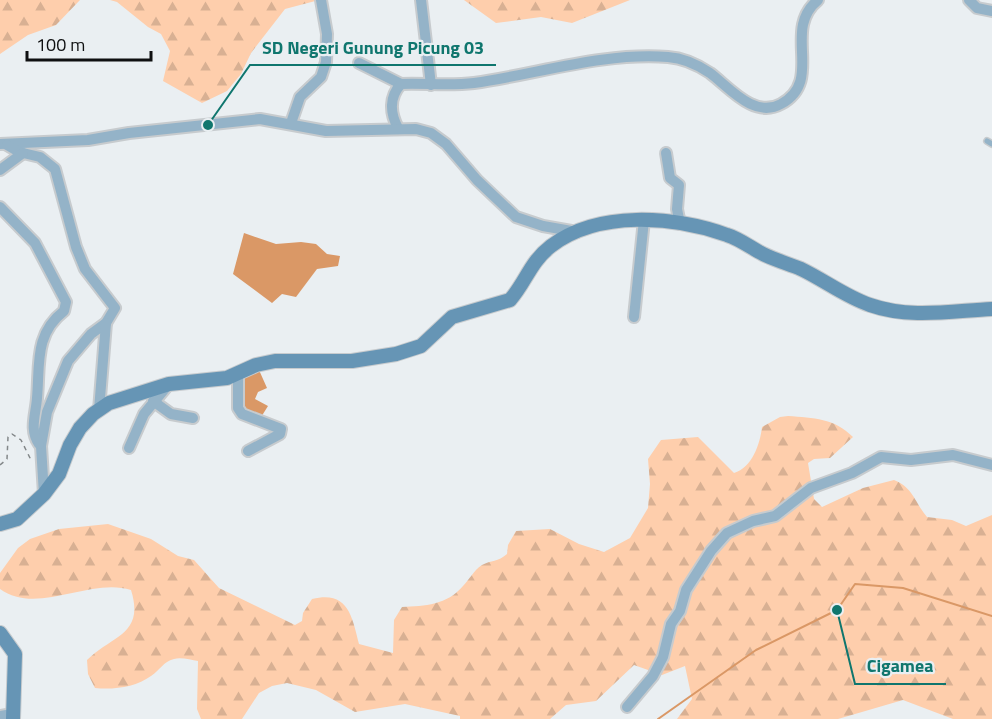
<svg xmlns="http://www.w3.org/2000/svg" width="992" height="719" font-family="'Titillium Web',sans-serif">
<defs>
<pattern id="forest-firs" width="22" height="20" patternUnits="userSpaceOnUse" patternTransform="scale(1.5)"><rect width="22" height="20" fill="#feceac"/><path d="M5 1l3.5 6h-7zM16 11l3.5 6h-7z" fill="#d8b093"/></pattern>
</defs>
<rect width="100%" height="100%" fill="#eaeff2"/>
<g fill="url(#forest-firs)">
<path d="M0 0H80L56 25 28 35 0 54Z"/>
<path d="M110 0H319L285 9 251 53 241 74 227 91 202 103 163 81 170 51 161 34 148 27 117 2Z"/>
<path d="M464 0H630L572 23 541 17 496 23Z"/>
<path d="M788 416C814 418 834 418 853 437L830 458 814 459 808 463 814 499 822 507 863 488 894 480C913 487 915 503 927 517L952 520 966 526 992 515V719H953L903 700 838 719H677L692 699 685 666 662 675 634 665 596 701 566 705 550 719H460V716L405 704 355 712 316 690 287 683 272 686 259 693 242 719H201L197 709 198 661C191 660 181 657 174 659 163 662 160 670 151 676 136 687 114 690 95 688L88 674 87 660C112 635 145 635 131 590 90 577 37 616 0 589V573L18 548 30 539 59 529 108 524 151 539 178 556 194 560 219 588 295 625 302 621 303 613 312 599C348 590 352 616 359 644L393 653 394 620 402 607C425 606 447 605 463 586 470 579 473 571 482 565 491 560 498 562 507 554L508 545 516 531 550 529 579 544 604 552 630 538 648 508 650 484 648 459 661 440 698 437 734 473C752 468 760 444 762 427L780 417Z"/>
</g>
<g fill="#da9866">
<path d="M244 233 276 244 301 242 316 244 327 254 340 256 338 266 317 269 296 297 282 294 272 303 233 274Z"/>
<path d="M259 370 267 388 258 392 255 399 268 406 258 422 234 409 233 381Z"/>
</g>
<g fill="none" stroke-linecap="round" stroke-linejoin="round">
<path stroke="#da9866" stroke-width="2" d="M658 719 756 650 837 610 855 584 903 588 992 616"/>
<g stroke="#c7cbce" stroke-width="8">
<path id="service" d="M987 141 992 144"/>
</g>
<g stroke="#c7cbce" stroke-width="14">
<g id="minor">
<path d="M421 0 431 85"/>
<path d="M969 0 977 8 992 11"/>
<path d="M359 63 401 84"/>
<path d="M291 123 300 97 321 77 326 62 327 34 321 0"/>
<path d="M398 128C390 113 389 97 401 84 425 83 450 86 474 83 538 74 603 52 668 57 683 58 698 65 710 73 729 87 754 119 781 104 825 80 781 30 818 0"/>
<path d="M0 144 88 140 129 133 260 119 326 131 416 129 431 133 446 144 477 180 516 217 543 226 577 232"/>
<path d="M7 145 19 152 40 157 55 169 76 247 85 269 115 308 106 323 91 334 68 361 47 412 41 446 44 494"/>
<path d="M666 153 670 178 679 185 677 209 680 224"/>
<path d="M0 170 23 153"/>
<path d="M0 207 35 243 66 302 64 311C34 334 40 365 37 398 36 414 29 430 39 444"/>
<path d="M634 317 644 220"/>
<path d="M238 374V408L242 414 281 429 280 434 248 451"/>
<path d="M153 401 171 414 193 418"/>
<path d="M99 410 106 323"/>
<path d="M129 448 144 414 168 385"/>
<path d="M627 707 653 676 663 657 671 624 680 611 686 590 711 551 727 533 753 521 775 516 811 488 852 473 881 457 911 460 953 455 992 465"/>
<path d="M0 716 12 714"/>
</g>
</g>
<g stroke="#c7cbce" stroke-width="16">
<g id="secondary">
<path d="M0 524 17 519 44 494 59 474 70 445 80 428 93 414 109 403 169 384 227 378 256 365 275 361H352L396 354 421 346 452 317 510 300C526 282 530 262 551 246 598 210 674 216 727 235 740 239 751 248 763 254 775 260 789 264 801 269 824 280 846 297 870 305 910 319 951 311 992 309"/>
<path d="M0 633 15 654 13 719"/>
</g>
</g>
<path stroke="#838789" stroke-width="1.5" stroke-dasharray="4.5 4.5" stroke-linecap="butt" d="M0 465 7 459 8 437 12 434 21 440 32 462"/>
<use href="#service" stroke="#94b3c8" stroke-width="5"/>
<use href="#minor" stroke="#94b3c8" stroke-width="10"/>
<use href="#secondary" stroke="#6695b5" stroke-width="14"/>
</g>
<path fill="none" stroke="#0f766e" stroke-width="2" d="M208 125L250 65H496M837 610L855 684H946"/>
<g fill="#0f766e" stroke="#eaeff2" stroke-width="2">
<circle cx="208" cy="125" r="6"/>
<circle cx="837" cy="610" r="6"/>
</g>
<g font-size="18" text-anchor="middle" font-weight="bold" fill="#0f766e" stroke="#eaeff2" stroke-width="4.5" stroke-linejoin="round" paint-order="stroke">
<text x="373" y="54">SD Negeri Gunung Picung 03</text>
<text x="900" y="672">Cigamea</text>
</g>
<path d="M27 51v9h124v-9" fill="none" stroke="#0f1011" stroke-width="3"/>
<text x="36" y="51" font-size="18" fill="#0f1011" stroke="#eaeff2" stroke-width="4.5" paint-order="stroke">100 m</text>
</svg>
